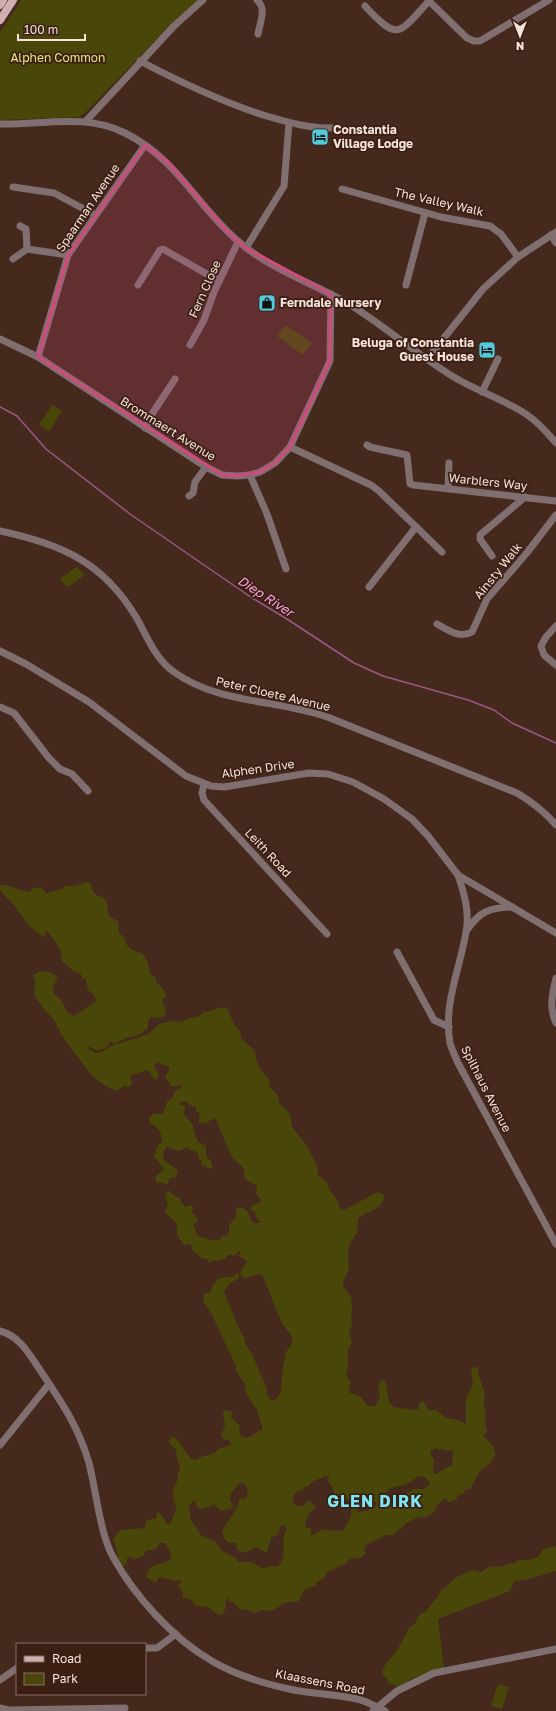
<svg xmlns="http://www.w3.org/2000/svg" width="556" height="1711" font-family="'Golos Text',sans-serif">
<rect width="100%" height="100%" fill="#46291d"/>
<g fill="#484709" fill-rule="evenodd">
<path d="M21 0H198L172 23 84 114 79 117 0 120V33Z"/>
<path d="M286 325 312 343 303 355 277 336Z"/>
<path d="M52 405 62 411 49 432 39 425Z"/>
<path d="M77 567 85 575 68 587 61 580 62 577Z"/>
<path d="M88 882 91 883C93 897 96 893 106 900L109 916 118 922 119 933 125 938C125 948 133 951 142 953 146 959 150 965 149 973L156 978V982C161 986 165 990 166 996L162 1001 165 1007 166 1014 160 1018 151 1017 148 1021V1028L141 1034 126 1038 114 1044 112 1041 108 1044V1047C100 1050 95 1052 89 1046L88 1049 96 1053 103 1051 111 1046 149 1034 159 1024 172 1021 182 1022 189 1018 198 1017 204 1012C212 1012 220 1005 227 1008L234 1024 240 1031 241 1038 255 1051 256 1060 261 1071 269 1079 270 1087 278 1096 279 1103 286 1109 290 1115 292 1127 305 1143 317 1165 318 1175 327 1182 329 1189 338 1202 340 1209 344 1210 378 1192 384 1195C384 1211 366 1210 358 1219L357 1233 350 1243 348 1253 349 1269 343 1282 344 1287 351 1297 352 1311 351 1319 352 1326 349 1333 352 1342 348 1351V1367L346 1375 351 1383 349 1389 350 1393 361 1397 368 1406H375C379 1402 381 1393 378 1388L380 1381 385 1380 389 1401 393 1407 416 1410 418 1409 420 1402 424 1401 428 1410H437L446 1418 458 1420 466 1424V1399L473 1384 471 1369 475 1366 478 1369 479 1376 485 1394 484 1406 486 1413 485 1424 487 1431 483 1435 492 1445 496 1454 490 1464 480 1471 470 1489 465 1490 463 1494 459 1495C456 1499 452 1503 447 1502L446 1498 437 1505 434 1512 426 1517 416 1518 405 1524 402 1528 398 1530 393 1535H386L366 1545 364 1549 366 1554 360 1558 350 1559 345 1564 327 1572 324 1578 317 1582 315 1586 304 1590 299 1601 284 1603 272 1611 262 1610 255 1613 246 1609 240 1610 234 1602H230L228 1598 226 1600V1607L222 1615C215 1614 213 1611 208 1607L196 1606 192 1600 182 1597 183 1592 178 1586 182 1581 180 1580 175 1581 159 1577 156 1583 146 1577 150 1568C157 1563 166 1564 172 1558L169 1549 165 1543H160L155 1550H147L143 1556 136 1559 130 1557 127 1558V1563L123 1566 121 1565C116 1557 118 1548 113 1540L120 1530 145 1528 147 1520 157 1518 156 1513 159 1512 168 1525C173 1522 172 1515 177 1510 173 1500 170 1489 178 1480V1473L180 1466 177 1459 176 1450 169 1443V1440L173 1437 177 1439 191 1459 196 1460 203 1456 213 1454 220 1448 231 1445 230 1441 224 1439 221 1435 225 1426 223 1414 225 1410 233 1412 231 1417 239 1425 240 1435C249 1442 254 1432 263 1429L257 1410 246 1394 245 1384 236 1371V1366L211 1313 203 1301 204 1294 211 1292 213 1285 219 1278 231 1277 239 1273V1278L229 1284 224 1292 240 1331 245 1339V1344L251 1352 267 1389V1395L272 1401 277 1399 281 1391 283 1367 286 1352 291 1345 293 1338C290 1333 285 1328 282 1323 275 1308 269 1291 263 1276L258 1274 244 1279 240 1273 247 1262 246 1260 239 1256 241 1250 234 1256 229 1254 225 1259 213 1261 209 1263 207 1259 202 1258 192 1250 191 1244 184 1245 177 1235C179 1217 172 1223 165 1211L168 1205 165 1196 168 1190 175 1196 181 1199V1201L185 1207 192 1205 193 1207 192 1212 198 1219 197 1222 193 1224 198 1236 212 1240H219L224 1235 227 1236 229 1232V1225L236 1217V1210L239 1207C250 1208 248 1216 253 1223H260L261 1221 258 1220 255 1214V1212L251 1209V1206L260 1202 261 1200 256 1193 257 1186 245 1179 243 1167 232 1157 216 1120 215 1118 209 1121 206 1124 199 1122V1117L201 1114 196 1111V1107L189 1105 186 1101 180 1102V1105H185L184 1115 193 1125 194 1132 198 1142 206 1146V1156L212 1163V1168L210 1169 201 1164 202 1161 199 1159 197 1152 190 1150 187 1147 179 1151 167 1147 164 1150 163 1160 178 1170 176 1177 169 1179 168 1184 156 1182 155 1177 164 1169 154 1156 158 1145 162 1142C162 1128 156 1129 149 1121V1119L153 1114H163L167 1102 173 1097 174 1092 182 1087 181 1085 172 1087 165 1077 170 1069 169 1067 157 1062 154 1066 159 1074 157 1079 153 1078 148 1070 131 1075 130 1076 132 1083 129 1087 124 1086 116 1091 107 1087 93 1077 64 1039 54 1020 44 1009 34 995 35 982 33 975C41 969 51 970 58 978L53 986V993L61 1000 68 1013 74 1016 96 1001 94 995 88 990 86 980 82 978 81 974 72 970 65 963H63C60 958 63 954 61 951 57 945 51 933 45 930L46 936 43 937 28 925 14 905 4 895 0 889V885C11 884 19 891 29 892L34 888 41 887 46 893 62 889 66 886H75ZM437 1448 439 1450 444 1449 446 1451 453 1450 452 1465 435 1474 433 1473 434 1459 431 1456 430 1451ZM324 1476H329L328 1481 332 1486 336 1501H345L349 1499C354 1510 351 1521 343 1530L335 1531 323 1529 311 1536V1529L306 1527 305 1523 310 1512 316 1508 310 1501 308 1500 303 1506H296C291 1498 292 1492 302 1491L304 1487C310 1487 310 1483 315 1480 319 1479 321 1479 324 1476ZM418 1476 425 1477 430 1483 429 1485 424 1489H414L402 1496 382 1503 379 1493 387 1492 390 1488C401 1486 410 1484 418 1476ZM240 1483 245 1484 248 1490 246 1498 239 1499 238 1506 222 1531 225 1540 229 1543H236L237 1550 244 1553C255 1550 252 1543 264 1552H267L271 1538 279 1534 280 1526 284 1525 287 1529C278 1542 290 1556 277 1567L269 1566 263 1569 252 1562H238L236 1558 222 1551 216 1542 200 1535 199 1531 191 1521 189 1505 194 1500 197 1506 201 1509 209 1507 214 1504 220 1511 232 1509 233 1505 230 1500 231 1493ZM369 1495 372 1501 376 1502 377 1505 368 1510 359 1512 357 1511C355 1502 362 1498 369 1495Z"/>
<path d="M556 1546V1571L529 1579 516 1581 514 1582 510 1591 438 1619 444 1668 411 1679 400 1687 388 1683V1680L382 1674C382 1667 387 1663 391 1658 395 1654 408 1633 408 1628L415 1624 419 1615 425 1612 436 1599 441 1590 449 1585 453 1579 471 1570 481 1572 491 1566 501 1567 508 1564 515 1563 519 1560H529L538 1557 543 1549Z"/>
<path d="M498 1684 509 1687 502 1709 491 1706Z"/>
</g>
<g fill="none" stroke-linecap="round" stroke-linejoin="round">
<path stroke="#995989" stroke-width="1.5" d="M0 407 17 416 46 449 130 514 252 598 287 619 354 663 383 676 468 700 494 710 512 723 556 743"/>
<g stroke="#806f71" stroke-width="7">
<path d="M257 0C267 9 260 22 258 34"/>
<path d="M428 0 467 38 474 41H480L549 0"/>
<path d="M365 6C399 43 399 33 429 1"/>
<path d="M140 61C180 82 220 101 263 115 287 122 309 129 335 128"/>
<path d="M86 121 174 26 203 0"/>
<path d="M0 124C43 125 85 113 125 133 179 160 196 206 239 242 271 270 316 284 352 306 389 329 422 359 459 380 482 393 510 402 530 417 540 424 548 434 556 443"/>
<path d="M13 187 54 193 95 215"/>
<path d="M342 189 441 217 490 226 501 234 518 257"/>
<path d="M20 226 26 229 27 249"/>
<path d="M551 235 556 243"/>
<path d="M246 248 284 186 289 123"/>
<path d="M13 259 27 249 68 255"/>
<path d="M138 285 160 250 163 249 219 281"/>
<path d="M406 285 425 213"/>
<path d="M0 339 38 357 206 467 222 475 237 476 250 475 260 472 275 463 290 447 330 361 331 294"/>
<path d="M190 345 204 320 214 292 238 242"/>
<path d="M38 357 68 255 145 145"/>
<path d="M428 358 483 289 518 257 556 232"/>
<path d="M482 392 498 359"/>
<path d="M145 428 150 420V417L175 379"/>
<path d="M367 445 370 447 407 455 410 484 413 485 556 501"/>
<path d="M290 447 371 485 379 491 442 552"/>
<path d="M250 475 267 514 286 569"/>
<path d="M448 488 449 463"/>
<path d="M189 496 193 493 195 482 206 467"/>
<path d="M0 531C61 544 103 562 136 617 147 636 155 659 174 672 220 705 279 699 330 718L517 793C532 802 545 812 556 825"/>
<path d="M492 556 480 539V535L525 497"/>
<path d="M369 587 416 527"/>
<path d="M437 624C448 630 459 639 472 632L487 599 526 554 556 515"/>
<path d="M556 626 546 637 541 646 544 655 556 665"/>
<path d="M0 651 26 664 89 702 186 776 211 786 224 787 309 773 328 774 353 782 384 799 412 819 428 836 458 875 556 933"/>
<path d="M0 707 14 713 49 758 60 769 72 774 88 791"/>
<path d="M204 784 202 793 204 800 327 934"/>
<path d="M458 875C464 893 470 912 466 932 460 969 443 1004 450 1043 452 1050 455 1056 458 1063L556 1244"/>
<path d="M467 930C480 911 489 908 512 907"/>
<path d="M397 952 434 1020 449 1027"/>
<path d="M556 978C552 994 549 1008 556 1023"/>
<path d="M0 1331C19 1336 28 1352 38 1367 60 1400 78 1425 89 1463 96 1490 100 1534 113 1557 134 1595 173 1639 212 1661 235 1675 262 1683 289 1689 311 1694 335 1694 357 1699 367 1701 376 1707 385 1711"/>
<path d="M0 1445 49 1384"/>
<path d="M145 1648H157L176 1634"/>
<path d="M0 1680 17 1668"/>
<path d="M0 1708 9 1710 125 1708"/>
<path d="M373 1711 397 1691 434 1673 556 1649"/>
</g>
<g stroke="#cfadb1" stroke-width="8">
<path d="M0 5 3 0"/>
<path d="M0 20 13 0"/>
</g>
</g>
<path fill="#cf4b7b" fill-opacity="0.2" stroke="#cf4b7b" stroke-width="3" stroke-linejoin="round" d="M145 145 168 162 228 232 246 248 331 294 330 361 290 447 275 463 260 472 237 476 222 475 38 357 68 255Z"/>
<defs>
<g id="hotel-square" transform="scale(0.9)"><rect x="-9" y="-9" width="18" height="18" rx="4" fill="#53cbdb" stroke="#3b1f13"/><path d="M-6-4.5h1.5V1H6V5H4.5V3h-9V5H-6ZM-4 0a1.8 1.8 0 1 1 3.6 0ZM.5 0V-2.5h3Q6-2.5 6 0Z" fill="#111"/></g>
<g id="shop-square" transform="scale(0.9)"><rect x="-9" y="-9" width="18" height="18" rx="4" fill="#53cbdb" stroke="#3b1f13"/><path d="M-5-2.5h2.3a2.7 3.5 0 0 1 5.4 0H5L5.5 6h-11ZM-1.5-2.5h3a1.5 2.3 0 0 0-3 0Z" fill="#111"/></g>
</defs>
<g fill-rule="evenodd">
<use href="#hotel-square" x="320" y="137"/>
<use href="#shop-square" x="267" y="303"/>
<use href="#hotel-square" x="487" y="350"/>
</g>
<g text-anchor="middle" stroke-width="3.5" stroke-linejoin="round" paint-order="stroke">
<g font-size="12" fill="#e9e97a" stroke="#3b1f13">
<text x="58" y="62">Alphen Common</text>
</g>
<g font-size="12" font-weight="bold" fill="#f6e3db" stroke="#3b1f13" text-anchor="start">
<text x="333" y="134">Constantia<tspan x="333" dy="14">Village Lodge</tspan></text>
<text x="280" y="307">Ferndale Nursery</text>
<text x="474" y="347" text-anchor="end">Beluga of Constantia<tspan x="474" dy="14">Guest House</tspan></text>
</g>
<g font-size="12" fill="#f6e3db" stroke="#3b1f13">
<text transform="translate(439 202) rotate(13)" y="4">The Valley Walk</text>
<text transform="translate(88 208) rotate(-56)" y="4">Spaarman Avenue</text>
<text transform="translate(205 289) rotate(-66)" y="4">Fern Close</text>
<text transform="translate(168 429) rotate(32)" y="4">Brommaert Avenue</text>
<text transform="translate(488 482) rotate(6)" y="4">Warblers Way</text>
<text transform="translate(498 571) rotate(-51)" y="4">Ainsty Walk</text>
<text transform="translate(273 694) rotate(13)" y="4">Peter Cloete Avenue</text>
<text transform="translate(258 769) rotate(-8)" y="4">Alphen Drive</text>
<text transform="translate(268 853) rotate(47)" y="4">Leith Road</text>
<text transform="translate(486 1089) rotate(63)" y="4">Spilhaus Avenue</text>
<text transform="translate(320 1682) rotate(11)" y="4">Klaassens Road</text>
</g>
<g font-size="13" font-style="italic" fill="#fba1e3" stroke="#3b1f13">
<text transform="translate(266 596) rotate(33)" y="5">Diep River</text>
</g>
<g font-size="16" font-weight="bold" letter-spacing="1" fill="#7de7f6" stroke="#3b1f13">
<text x="375" y="1507">GLEN DIRK</text>
</g>
</g>
<rect x="16" y="1643" width="130" height="52" fill="#3b1f13" stroke="#866d63"/>
<rect x="24" y="1656" width="20" height="6" fill="#cfadb1" stroke="#866d63"/>
<text x="52" y="1663" font-size="12" fill="#f6e3db">Road</text>
<rect x="24" y="1673" width="20" height="12" fill="#484709" stroke="#866d63"/>
<text x="52" y="1683" font-size="12" fill="#f6e3db">Park</text>
<g transform="translate(520 36) rotate(180)" stroke="#3b1f13" stroke-width="3" paint-order="stroke">
<path d="M0-3L7 15L0 10L-7 15Z" fill="#f6e3db"/>
<text y="-6" font-size="11" font-weight="bold" text-anchor="middle" fill="#f6e3db">N</text>
</g>
<path d="M18 34v6h67v-6" fill="none" stroke="#f6e3db" stroke-width="2"/>
<text x="24" y="34" font-size="12" fill="#f6e3db" stroke="#3b1f13" stroke-width="3" paint-order="stroke">100 m</text>
</svg>
